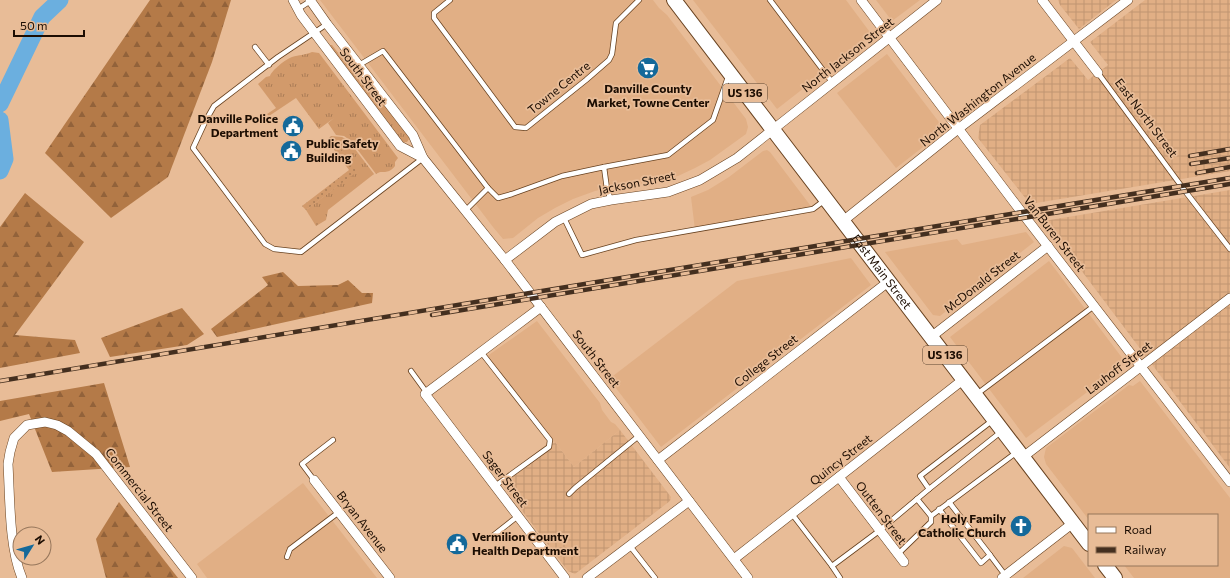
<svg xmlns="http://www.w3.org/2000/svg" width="1230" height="578" font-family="Commissioner,sans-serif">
<defs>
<pattern id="industrial-grid" width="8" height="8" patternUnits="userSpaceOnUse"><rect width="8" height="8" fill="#e1af85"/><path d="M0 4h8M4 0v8" fill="none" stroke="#c09571"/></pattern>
<pattern id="grass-tufts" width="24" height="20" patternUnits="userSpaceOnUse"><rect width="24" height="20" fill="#d29a6b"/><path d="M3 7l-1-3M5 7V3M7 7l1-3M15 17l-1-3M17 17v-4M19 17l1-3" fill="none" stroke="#aa7c56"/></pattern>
<pattern id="forest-firs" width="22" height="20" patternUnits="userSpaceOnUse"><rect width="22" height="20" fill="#b47a48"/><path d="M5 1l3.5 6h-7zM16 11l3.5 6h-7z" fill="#92623a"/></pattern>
<pattern id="park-dots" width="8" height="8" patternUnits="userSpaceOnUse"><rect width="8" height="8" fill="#d29a6b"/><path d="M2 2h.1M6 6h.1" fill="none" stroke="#aa7c56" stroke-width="1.8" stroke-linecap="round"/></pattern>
</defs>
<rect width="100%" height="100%" fill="#e8bc97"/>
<g fill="#e1af85">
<path d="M320 0H653L659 8 667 15 746 119 748 127 746 134 710 160 695 168 678 176 660 181 641 184 617 186 595 191 573 199 555 208 538 218 513 238 503 239 493 227Z"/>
<path d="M693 0H846L872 35 777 109Z"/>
<path d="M876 0H920L892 21Z"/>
<path d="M887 54 945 130 896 168 837 93Z"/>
<path d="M767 150 770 152 813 209 695 230 691 197 708 190 729 177 763 151Z"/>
<path d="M1026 232 1034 242 940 316 933 315 885 252 957 239 962 245Z"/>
<path d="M851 258 871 285 661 447 609 379 737 281Z"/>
<path d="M1049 261 1126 363 1026 438 950 337Z"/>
<path d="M537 321 600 403 602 410 611 422 615 424 620 430 574 467 555 442 550 440 486 357Z"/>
<path d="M1140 381 1230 498V578H1134L1124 565H1217V515H1089V520L1046 464 1044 457 1046 448 1129 385 1133 386Z"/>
<path d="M303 483 377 578H207L197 564Z"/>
<path d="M1064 546 1072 548 1095 578H1023Z"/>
</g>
<g fill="url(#industrial-grid)">
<path d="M1058 0H1116L1079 29 1060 5Z"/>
<path d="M1145 0H1230V171L1030 204 978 138 980 125 1070 58 1088 80 1108 65 1090 42Z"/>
<path d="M1230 190V468L1044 221Z"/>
<path d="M620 430 671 497 670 501 575 574 568 571 500 482 555 442 574 467Z"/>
</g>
<g fill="url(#grass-tufts)">
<path d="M330 45H332L359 80 378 96 409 136V139L407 142H402L329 46Z"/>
<path d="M312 52 319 53 398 158 395 162V166C387 176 383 169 376 174L351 141 344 136 336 135 328 123 334 118 319 129 296 98 269 116 267 114 276 108 258 84 266 77 270 76C272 70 286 59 292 57 299 55 305 55 312 52Z"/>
<path d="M331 136 342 137 348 140 374 174 328 210 326 220 316 226 306 210 357 171Z"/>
</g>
<g fill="url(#forest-firs)">
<path d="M150 0H231L212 62 168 177 111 218 45 153Z"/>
<path d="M25 193 84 242 15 335 75 340 80 353 0 368V227Z"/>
<path d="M283 272 298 286 338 285 348 280 362 293H373L372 303 217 337 211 329 268 285 262 277Z"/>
<path d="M182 308 204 334 187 345 110 357 101 338Z"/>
<path d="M104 383 130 467 52 472 29 414 0 421V401Z"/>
<path d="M119 502 178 578H106L96 539Z"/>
</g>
<path fill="url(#park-dots)" d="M331 136 358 171 306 210 302 206 349 170 327 140Z"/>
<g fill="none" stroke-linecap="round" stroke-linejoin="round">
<g stroke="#6bafdf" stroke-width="17">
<path d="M0 104 42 17 60 0"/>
<path d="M0 120 5 159 0 171"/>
</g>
<g stroke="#684220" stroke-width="6">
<g id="service">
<path d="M450 0 434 13V18L515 127 526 128 586 80 609 60 612 54 616 23 639 0"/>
<path d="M770 0 832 82"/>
<path d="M298 9 312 0"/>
<path d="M327 24 278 57 214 106 206 120 193 148 265 244 274 249 301 252 423 158"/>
<path d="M255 47 269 65"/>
<path d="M359 65 383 51 488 188 498 198 512 194 562 176 604 167 607 189 611 200"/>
<path d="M1098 73 1185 191 1230 249"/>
<path d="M604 167 668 155 713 120 728 77"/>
<path d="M465 211 488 188"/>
<path d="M564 218 582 255 636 240 813 209 825 200"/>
<path d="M481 352 550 440 549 447 495 486"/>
<path d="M411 371 427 393"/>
<path d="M977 394 1094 306"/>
<path d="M993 420 920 476 929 489 1002 431"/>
<path d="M314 480 302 464 333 440"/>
<path d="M569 494 575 488 640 435"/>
<path d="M917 499 931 516 1017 452"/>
<path d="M949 502 990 555"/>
<path d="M939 509 981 563 990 555 1005 575"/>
<path d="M792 514 832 566 879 531 929 489"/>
<path d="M490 538 518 516"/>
<path d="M630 546 655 578"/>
<path d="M898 554 931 522V516"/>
<path d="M287 557 290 549 339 512"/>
<path d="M832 566 840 578"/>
</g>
</g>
<g stroke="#684220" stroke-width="10">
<g id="minor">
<path d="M293 0 301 15 400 146 423 158"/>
<path d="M310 0 327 24 413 135 423 158 505 260 748 578"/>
<path d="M861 0 1026 218 1230 482"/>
<path d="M1042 0 1098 73"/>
<path d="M843 221 958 129 1128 0"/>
<path d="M505 260 555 222 591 204 611 200 668 192 700 180 737 158 937 0"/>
<path d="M541 307 425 394 565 578"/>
<path d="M931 337 1048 246"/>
<path d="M1023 457 1230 298"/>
<path d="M658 460 888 282"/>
<path d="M839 477 904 562"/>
<path d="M314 480 390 578"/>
<path d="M734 559 964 379"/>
<path d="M22 578C9 547 10 498 8 464L10 452 14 438 27 425 45 422 57 425 68 431 96 454 192 578"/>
<path d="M587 578 689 501"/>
<path d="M1002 578 1073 523"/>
</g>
</g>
<g stroke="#684220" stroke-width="16">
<g id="primary">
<path id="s1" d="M674 0 1089 544"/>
<path d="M1105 565 1115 578"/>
</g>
</g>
<use href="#service" stroke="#fff" stroke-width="4.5"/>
<use href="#minor" stroke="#fff" stroke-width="9"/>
<use href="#primary" stroke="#fff" stroke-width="14"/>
<g stroke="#442f1f" stroke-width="4.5">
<g id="rail">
<path d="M1190 156 1230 149"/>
<path d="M1191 164 1230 158"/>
<path d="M1197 173 1230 167"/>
<path d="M432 315 1230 184"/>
<path d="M0 381 542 291 1230 178"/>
</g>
</g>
<use href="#rail" stroke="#e8bc97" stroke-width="3" stroke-dasharray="9" stroke-linecap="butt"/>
</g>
<defs>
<g id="supermarket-disc" transform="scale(1.15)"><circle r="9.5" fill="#14699a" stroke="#e8bc97"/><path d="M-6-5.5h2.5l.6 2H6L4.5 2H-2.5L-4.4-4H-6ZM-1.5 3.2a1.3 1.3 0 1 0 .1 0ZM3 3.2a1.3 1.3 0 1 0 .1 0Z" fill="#fff"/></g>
<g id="civic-disc" transform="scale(1.15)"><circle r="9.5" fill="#14699a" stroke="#e8bc97"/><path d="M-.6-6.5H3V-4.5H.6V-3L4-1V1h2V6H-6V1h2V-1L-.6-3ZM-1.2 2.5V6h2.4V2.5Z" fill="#fff"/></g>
<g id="church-disc" transform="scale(1.15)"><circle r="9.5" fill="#14699a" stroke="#e8bc97"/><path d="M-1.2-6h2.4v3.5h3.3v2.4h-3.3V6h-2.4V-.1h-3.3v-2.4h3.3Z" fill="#fff"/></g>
</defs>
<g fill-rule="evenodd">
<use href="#supermarket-disc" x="648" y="68"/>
<use href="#civic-disc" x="293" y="126"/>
<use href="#civic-disc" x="291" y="151"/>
<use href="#church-disc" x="1021" y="526"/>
<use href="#civic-disc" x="457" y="544"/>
</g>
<g text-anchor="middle" stroke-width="3.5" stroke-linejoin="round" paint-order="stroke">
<g fill="#e8bc97" stroke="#59422f" stroke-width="1">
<rect x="723" y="84" width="44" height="18" rx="3"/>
<rect x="923" y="346" width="44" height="18" rx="3"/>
</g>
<g font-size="11" font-weight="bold" fill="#1c0d02">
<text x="745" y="97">US 136</text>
<text x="945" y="359">US 136</text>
</g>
<g font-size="12" fill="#1c0d02" stroke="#e8bc97">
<text transform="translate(848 55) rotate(-38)" y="4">North Jackson Street</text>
<text transform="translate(363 77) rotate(53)" y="4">South Street</text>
<text transform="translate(559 88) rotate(-39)" y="4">Towne Centre</text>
<text transform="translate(978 100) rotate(-38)" y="4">North Washington Avenue</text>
<text transform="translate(1146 118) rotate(53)" y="4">East North Street</text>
<text transform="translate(637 183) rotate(-11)" y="4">Jackson Street</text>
<text transform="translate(1054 234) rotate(52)" y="4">Van Buren Street</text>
<text dy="4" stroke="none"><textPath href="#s1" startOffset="342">East Main Street</textPath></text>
<text transform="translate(982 282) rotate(-38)" y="4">McDonald Street</text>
<text transform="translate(596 359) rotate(52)" y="4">South Street</text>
<text transform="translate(766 361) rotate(-38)" y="4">College Street</text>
<text transform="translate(1119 368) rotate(-37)" y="4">Lauhoff Street</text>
<text transform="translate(841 460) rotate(-38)" y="4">Quincy Street</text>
<text transform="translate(505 479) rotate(53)" y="4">Sager Street</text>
<text transform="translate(139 490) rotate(52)" y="4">Commercial Street</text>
<text transform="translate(881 513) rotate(53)" y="4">Outten Street</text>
<text transform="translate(362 522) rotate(52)" y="4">Bryan Avenue</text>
</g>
<g font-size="12" font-weight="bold" fill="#1c0d02" stroke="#e8bc97" text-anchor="end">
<text x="648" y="93" text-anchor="middle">Danville County<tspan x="648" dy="14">Market, Towne Center</tspan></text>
<text x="278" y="123">Danville Police<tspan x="278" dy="14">Department</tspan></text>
<text x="306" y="148" text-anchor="start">Public Safety<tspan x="306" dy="14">Building</tspan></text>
<text x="1006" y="523">Holy Family<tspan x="1006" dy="14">Catholic Church</tspan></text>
<text x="472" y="541" text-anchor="start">Vermilion County<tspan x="472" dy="14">Health Department</tspan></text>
</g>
</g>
<rect x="1088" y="514" width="130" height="52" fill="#e8bc97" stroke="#96765b"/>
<rect x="1096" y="527" width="20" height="6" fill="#ffffff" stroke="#96765b"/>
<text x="1124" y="534" font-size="12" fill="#1c0d02">Road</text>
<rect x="1096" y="547" width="20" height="6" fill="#442f1f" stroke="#96765b"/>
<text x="1124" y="554" font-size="12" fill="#1c0d02">Railway</text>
<g transform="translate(32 546) rotate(53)"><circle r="19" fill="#e8bc97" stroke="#96765b"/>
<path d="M0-3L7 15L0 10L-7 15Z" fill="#14699a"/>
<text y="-6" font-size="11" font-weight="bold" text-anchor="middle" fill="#1c0d02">N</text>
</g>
<path d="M14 30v6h70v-6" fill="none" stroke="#1c0d02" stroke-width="2"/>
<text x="20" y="30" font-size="12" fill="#1c0d02" stroke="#e8bc97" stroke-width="3" paint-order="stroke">50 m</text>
</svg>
